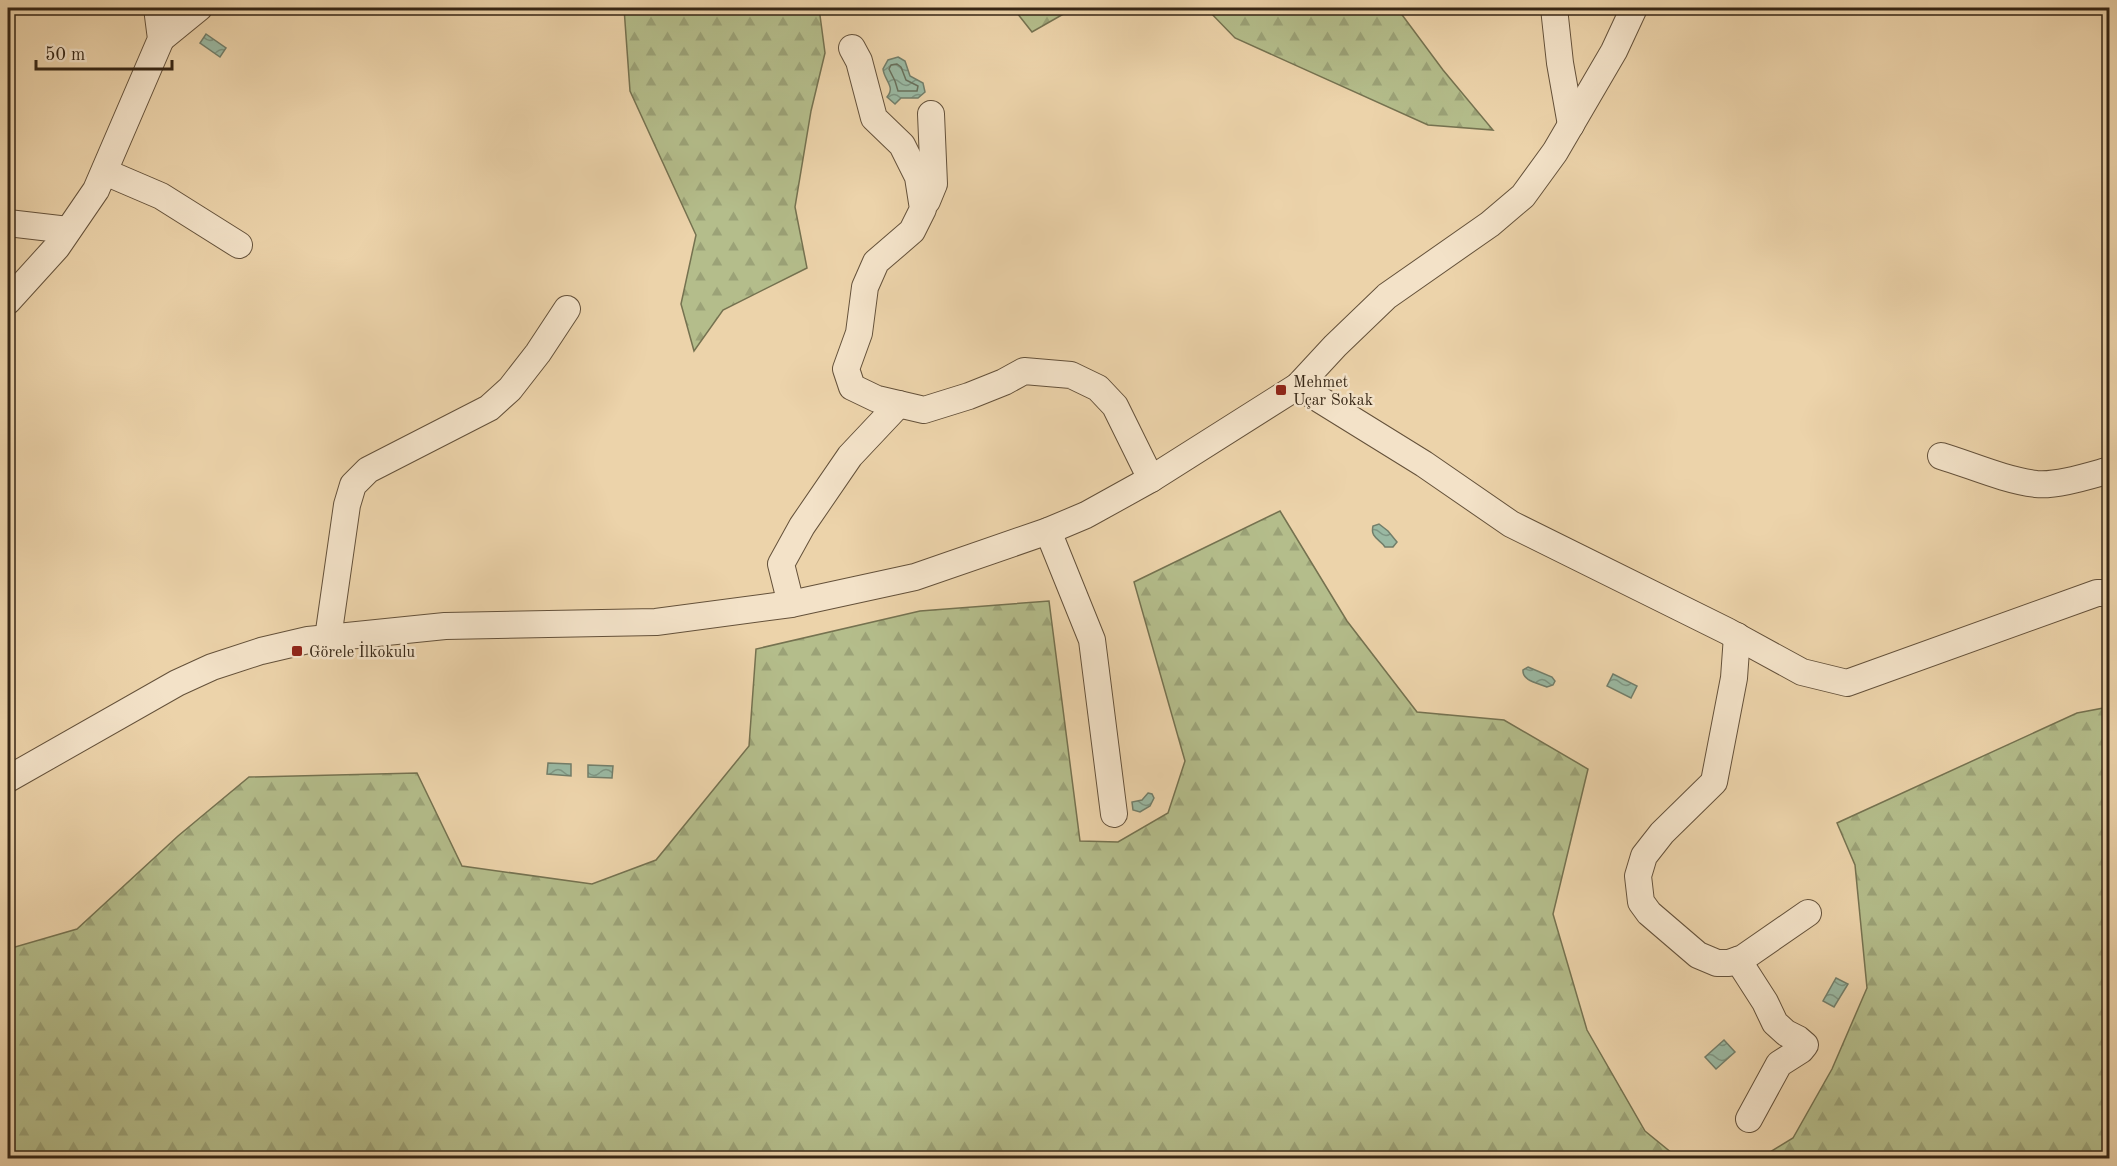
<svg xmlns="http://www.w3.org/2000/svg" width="2117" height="1166" font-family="'Old Standard TT',serif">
<defs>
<pattern id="forest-firs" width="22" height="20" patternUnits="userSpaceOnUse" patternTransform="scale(1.5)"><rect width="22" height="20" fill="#b4bd8b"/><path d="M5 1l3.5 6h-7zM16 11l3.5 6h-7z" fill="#9ba277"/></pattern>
<pattern id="water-waves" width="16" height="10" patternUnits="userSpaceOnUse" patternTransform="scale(1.5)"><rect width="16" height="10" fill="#9ab9a3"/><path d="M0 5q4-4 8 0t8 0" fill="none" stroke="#7e9684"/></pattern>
</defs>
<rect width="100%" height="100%" fill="#ecd3aa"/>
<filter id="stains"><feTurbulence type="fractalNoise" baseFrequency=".00333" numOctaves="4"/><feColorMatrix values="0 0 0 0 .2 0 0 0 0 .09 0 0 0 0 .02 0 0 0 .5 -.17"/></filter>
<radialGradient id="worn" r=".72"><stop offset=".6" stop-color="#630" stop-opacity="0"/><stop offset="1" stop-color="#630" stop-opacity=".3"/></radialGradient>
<g fill="url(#forest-firs)" stroke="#757250" stroke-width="1.5">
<path d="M624 8H819L825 53 811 111 795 207 807 268 723 310 694 351 681 304 696 235 630 91Z"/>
<path d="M1013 8H1067V12L1032 32Z"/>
<path d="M1206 8H1397L1443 70 1493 130 1428 125 1235 38Z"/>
<path d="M1280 511 1347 621 1417 712 1504 720 1588 769 1553 914 1587 1030 1645 1131 1678 1158H8V949L77 929 178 836 249 777 417 773 462 866 592 884 656 860 749 746 756 649 920 611 1049 601 1080 841 1118 842 1168 813 1185 761 1134 582Z"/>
<path d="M2109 707V1158H1760L1793 1138 1832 1069 1867 988 1855 865 1837 823 2077 713Z"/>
</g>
<g fill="url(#water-waves)" stroke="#727e6a" stroke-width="1.5">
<path d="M206 34 226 48 220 57 200 43Z"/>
<path d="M898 57 905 61 910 76 923 83 925 92 918 98H901L895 104 887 97C896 87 884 80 883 69L888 60Z"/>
<path d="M1379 524 1388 531 1397 542 1393 547H1385C1380 539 1370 538 1373 526Z"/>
<path d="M1528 667 1552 677 1555 681 1553 685 1547 687C1538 683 1522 681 1523 670Z"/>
<path d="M1613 674 1637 686 1631 698 1607 686Z"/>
<path d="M548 763 571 764V776L547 774Z"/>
<path d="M588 765 613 766 612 778 588 777Z"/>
<path d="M1148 793 1152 794 1154 798 1150 806 1140 812 1133 810 1132 802 1142 800Z"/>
<path d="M1836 978 1848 984 1834 1007 1823 1001Z"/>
<path d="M1724 1040 1735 1052 1716 1069 1705 1057Z"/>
</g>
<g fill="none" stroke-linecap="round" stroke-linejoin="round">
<path stroke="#68705c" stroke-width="1.5" d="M897 64 901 67 906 80 918 86 917 91H898L895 81 889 69 891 65Z"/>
<g stroke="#64513a" stroke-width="28">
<g id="minor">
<path d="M1554 8 1560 63 1571 125"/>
<path d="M161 39 199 8"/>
<path d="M852 48 859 61 874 118 902 145 918 177 923 209 912 231 876 262 865 287 859 333 846 369 852 387 877 399 924 410 969 396 1004 382 1024 371 1071 375 1098 388 1115 406 1151 479"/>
<path d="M105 172 161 196 239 245"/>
<path d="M927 201 934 184 931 114"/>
<path d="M8 223 68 230"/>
<path d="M8 301 57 247 96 190 161 39 157 8"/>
<path d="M1298 386 1424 464 1511 524 1727 631 1802 672 1847 683 2097 593H2110"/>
<path d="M1941 456C1971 465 2004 480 2036 484 2057 486 2088 476 2110 470"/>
<path d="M1048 531 1092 640 1114 814"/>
<path d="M791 604 781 564 802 526 850 456 899 404"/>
<path d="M1737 636 1734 678 1714 782 1662 833 1644 856 1638 876 1641 902 1649 913 1698 955 1717 963H1729L1743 958 1808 913"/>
<path d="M328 638 347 505 353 485 368 470 489 408 510 389 538 353 567 309"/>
<path d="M8 779 177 683 212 667 261 651 308 640 445 626 656 622 791 604 915 577 1048 531 1086 515 1151 479 1298 386 1335 346 1387 296 1490 224 1523 196 1555 152 1614 51 1634 8"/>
<path d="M1738 960 1765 1002 1775 1023 1786 1033 1798 1039 1805 1045 1801 1050 1779 1064 1749 1119"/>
</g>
</g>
<use href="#minor" stroke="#f3e2c8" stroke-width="26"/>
</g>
<g fill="#8f2418" stroke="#f3e2c8" stroke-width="2">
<rect x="1275" y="384" width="12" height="12" rx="3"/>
<rect x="291" y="645" width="12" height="12" rx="3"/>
</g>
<g text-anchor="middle" stroke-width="5" stroke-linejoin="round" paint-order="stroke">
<g font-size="16" fill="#362615" stroke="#f3e2c8" text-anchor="start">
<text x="1293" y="387">Mehmet<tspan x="1293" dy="18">Uçar Sokak</tspan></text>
<text x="309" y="657">Görele İlkokulu</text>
</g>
</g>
<rect width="2117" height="1166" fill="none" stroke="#ecd3aa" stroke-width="30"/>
<rect x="9" y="9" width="2099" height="1148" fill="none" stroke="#362615" stroke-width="3"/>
<rect x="15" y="15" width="2087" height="1136" fill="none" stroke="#362615" stroke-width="1.5"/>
<path d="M36 60v9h136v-9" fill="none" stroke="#362615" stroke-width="3"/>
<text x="45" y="60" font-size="18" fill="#362615" stroke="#f3e2c8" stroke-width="4.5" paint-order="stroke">50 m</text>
<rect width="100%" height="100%" filter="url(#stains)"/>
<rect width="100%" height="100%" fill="url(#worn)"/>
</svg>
